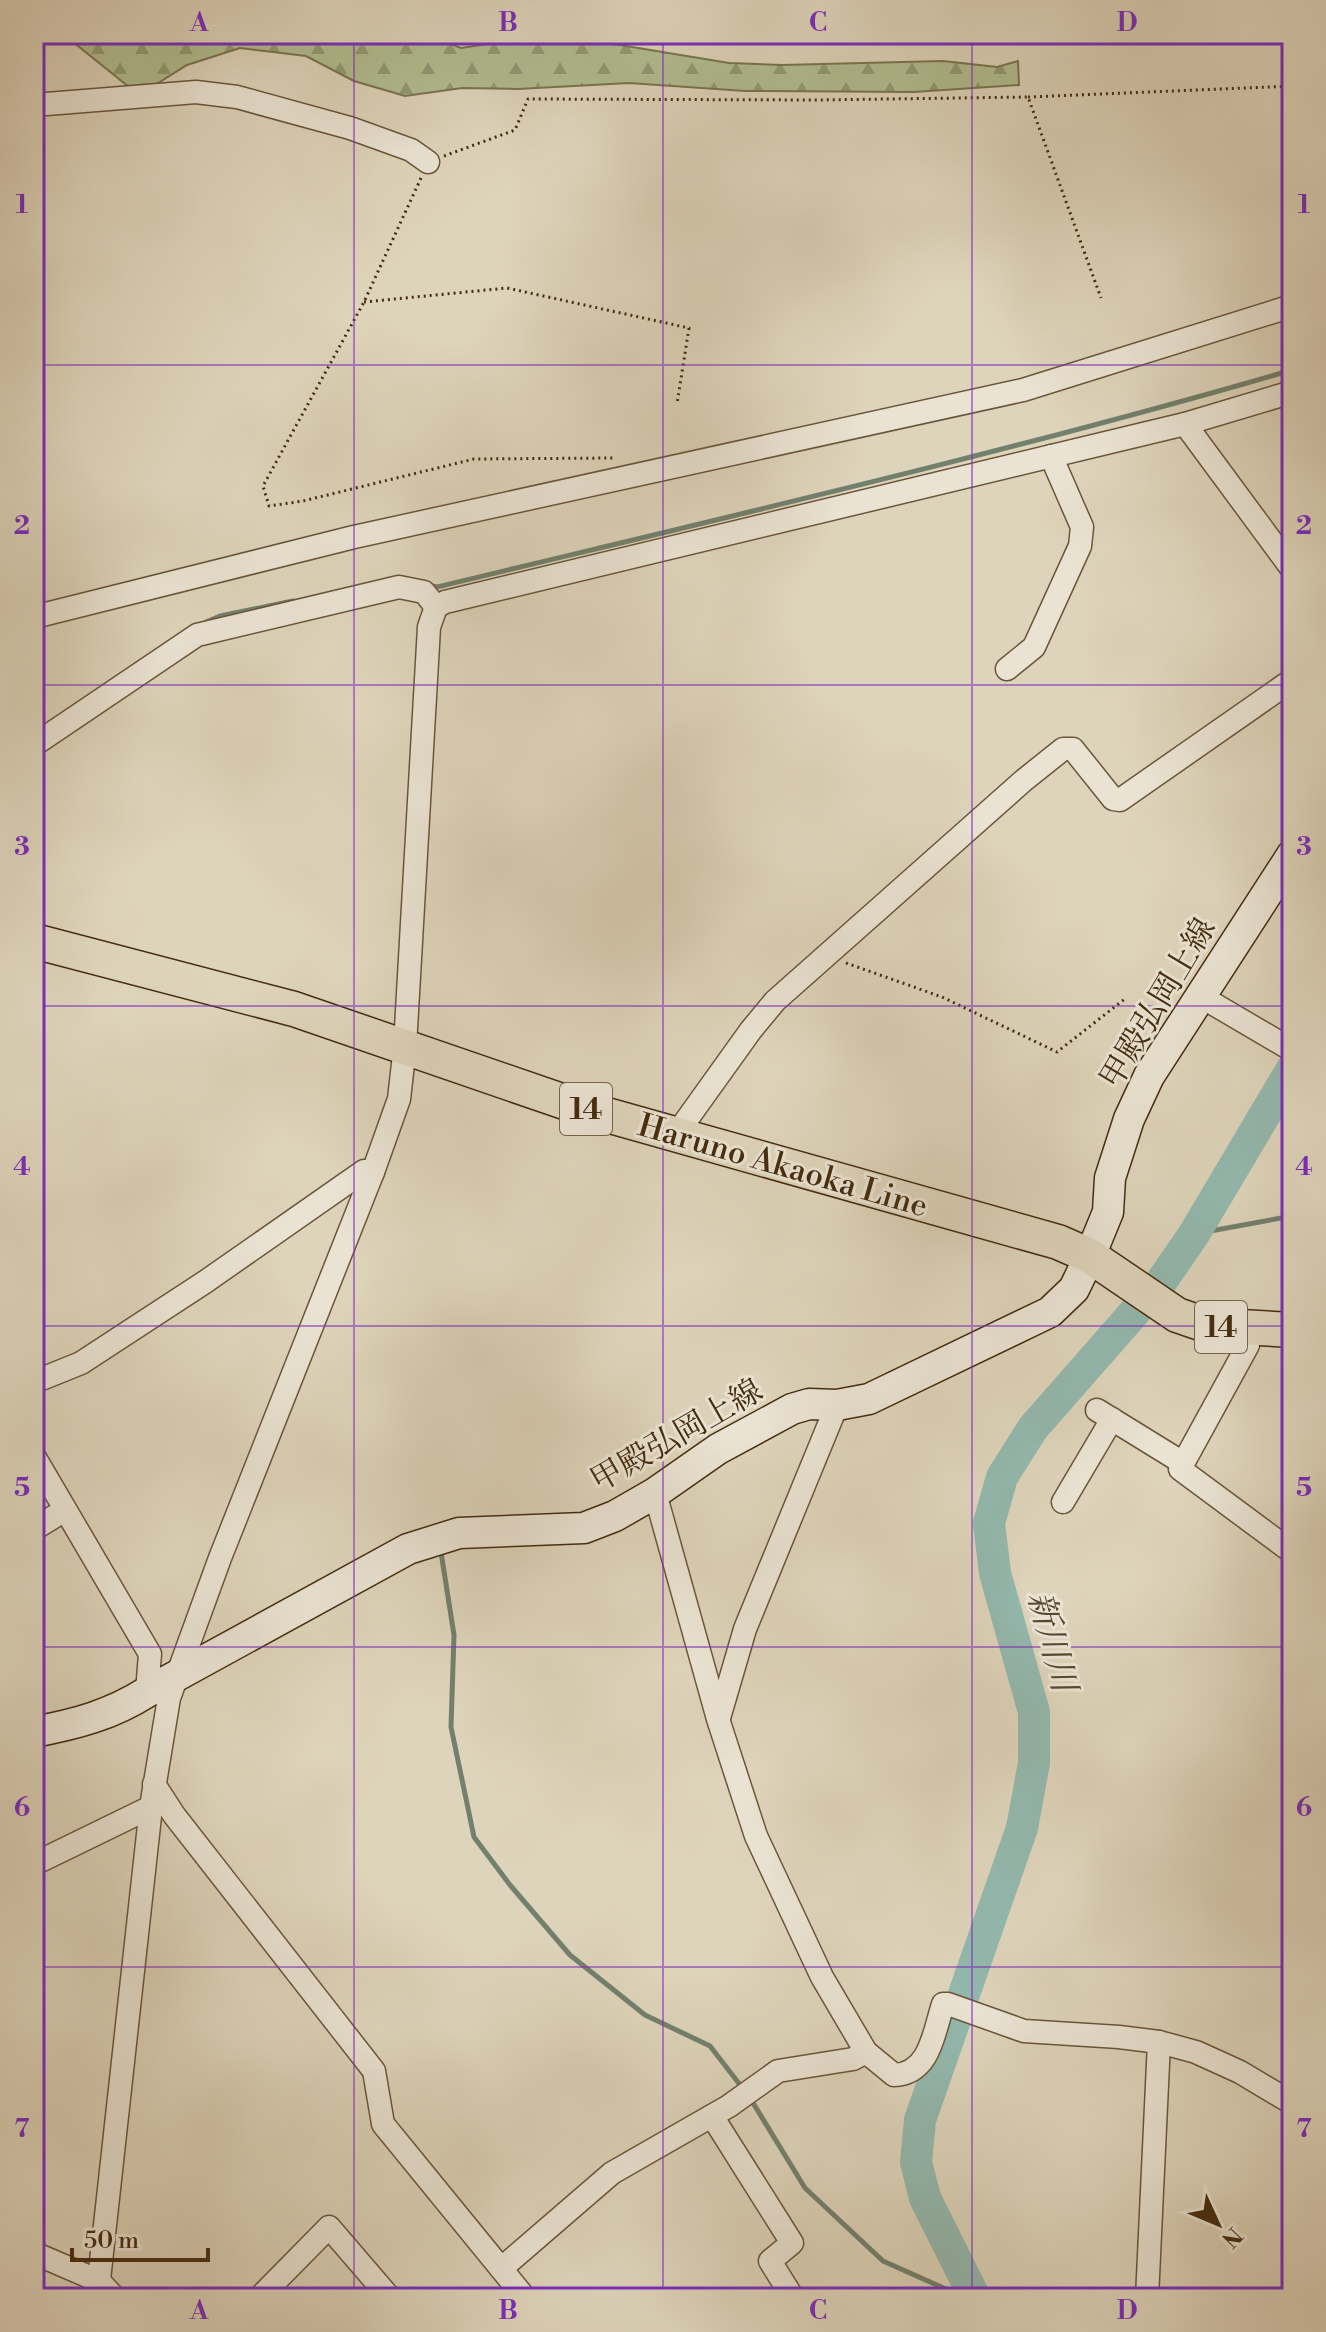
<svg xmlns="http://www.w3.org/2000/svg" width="1326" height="2332" font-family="'Libre Bodoni','Noto Serif JP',serif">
<defs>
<pattern id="forest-firs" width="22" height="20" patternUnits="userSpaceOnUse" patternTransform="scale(2)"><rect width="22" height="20" fill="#b1bd91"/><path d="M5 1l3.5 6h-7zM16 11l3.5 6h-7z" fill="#929a75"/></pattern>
</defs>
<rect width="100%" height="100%" fill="#ded4bb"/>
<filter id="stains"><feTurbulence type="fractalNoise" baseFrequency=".0025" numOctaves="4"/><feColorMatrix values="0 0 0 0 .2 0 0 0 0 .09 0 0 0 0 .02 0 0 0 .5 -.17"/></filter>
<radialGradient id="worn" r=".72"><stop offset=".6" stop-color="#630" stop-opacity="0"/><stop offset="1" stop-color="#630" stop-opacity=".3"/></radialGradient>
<path fill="url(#forest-firs)" stroke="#7a7450" stroke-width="2" d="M63 34H425L461 48 515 40H567L620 45 729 63 782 65 943 61 997 67 1018 61 1019 85 914 92 745 91 629 83 518 89 462 88 405 96 354 81 306 56 240 48 187 65 139 95Z"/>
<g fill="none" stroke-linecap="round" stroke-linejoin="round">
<g stroke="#73806e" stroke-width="5">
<path d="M428 585 437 587C723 518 1010 452 1292 370"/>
<path d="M206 622 220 616 293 601"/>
<path d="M1194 1234 1292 1216"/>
<path d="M441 1552 454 1635 451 1727 474 1837 510 1885 570 1955 645 2015 710 2046 744 2090"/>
<path d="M750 2098 805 2188 883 2261 966 2298"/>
</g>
<path stroke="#93b8ae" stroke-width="32" d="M975 2298 925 2198 916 2162 920 2120 1022 1828 1034 1763V1712L995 1573 989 1523 1002 1477 1033 1428 1161 1282 1194 1234 1292 1069"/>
<g stroke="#6a563a" stroke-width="25">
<g id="minor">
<path d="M34 105 196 92 237 97 350 128 411 150 428 162"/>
<path d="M1185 424 1292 569"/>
<path d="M34 617 354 537 1023 390 1292 306"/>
<path d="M1007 669 1034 647 1080 546 1082 527 1051 456"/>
<path d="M34 745 197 635 399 587 424 592 436 607"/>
<path d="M1200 996 1292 1050"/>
<path d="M675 1136 751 1030 775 1001 1023 781 1063 749H1073L1113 799 1120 800 1292 680"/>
<path d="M1248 1329V1345L1180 1469 1292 1552"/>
<path d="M34 1382 81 1363 205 1282 364 1171 373 1172"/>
<path d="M1097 1410 1183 1463"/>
<path d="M34 1456 150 1654 147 1692"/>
<path d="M655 1493 718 1719 756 1836 822 1977 866 2052 894 2075C930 2074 934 2032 943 2004H948L1024 2031 1119 2037 1159 2042 1196 2052 1240 2072 1292 2103"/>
<path d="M1063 1502 1112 1419"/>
<path d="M34 1529 65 1510"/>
<path d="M719 1718 745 1629 837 1405"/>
<path d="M154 1784 174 1815 374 2071 383 2124 525 2298"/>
<path d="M34 1864 151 1807"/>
<path d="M712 2116 792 2243 770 2261 793 2298"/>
<path d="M34 2253 99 2281 115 2298"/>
<path d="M502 2268 612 2173 729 2106 778 2071 853 2059 866 2052"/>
<path d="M97 2298 151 1807 169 1698 220 1558 373 1172 399 1099 405 1046 429 627 436 607 445 602 1185 424 1292 392"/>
<path d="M259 2298 329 2227 390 2298"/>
<path d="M1147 2298 1159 2042"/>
</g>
</g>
<g stroke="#442c0f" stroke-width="33">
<path id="secondary" d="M34 1732C76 1724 111 1715 147 1692L408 1549 459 1533 584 1528 615 1516 655 1493 718 1449 792 1409 809 1404 837 1405 869 1399 1050 1312 1074 1289 1090 1256 1108 1212 1110 1178 1129 1119 1149 1076 1292 855"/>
</g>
<g stroke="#442c0f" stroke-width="37">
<path id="primary" d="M34 941 294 1009 582 1108 1058 1242 1090 1256 1177 1315 1206 1325 1292 1330"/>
</g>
<g stroke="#442c0f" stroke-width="3" stroke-dasharray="2 4" stroke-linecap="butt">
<path d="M1028 97 1292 86"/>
<path d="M444 156 515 130 528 99 817 100 1028 97 1101 298"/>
<path d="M421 178 364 302 263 486 269 506 303 501 474 459 613 458"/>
<path d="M364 302 507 288 689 328 677 404"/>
<path d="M846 963 942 997 1057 1052 1126 998"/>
</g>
<use href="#minor" stroke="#eae3d3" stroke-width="22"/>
<use href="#secondary" stroke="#eae3d3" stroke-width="30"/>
<use href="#primary" stroke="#ded4bb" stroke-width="34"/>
</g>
<path fill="none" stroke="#7b2cbf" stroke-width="2" stroke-opacity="0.55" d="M354 34V2298M663 34V2298M972 34V2298M34 365H1292M34 685H1292M34 1006H1292M34 1326H1292M34 1647H1292M34 1967H1292"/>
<g text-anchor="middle" stroke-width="6" stroke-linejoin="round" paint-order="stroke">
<g fill="#eae3d3" stroke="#76634a" stroke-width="2">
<rect x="560" y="1083" width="52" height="52" rx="6"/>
<rect x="1195" y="1301" width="52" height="52" rx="6"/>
</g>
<g font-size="30" font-weight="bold" fill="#442c0f">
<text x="586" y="1119">14</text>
<text x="1221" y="1337">14</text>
</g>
<g font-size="32" fill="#442c0f" stroke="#eae3d3">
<text transform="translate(1157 1003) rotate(-59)" y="11">甲殿弘岡上線</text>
<text transform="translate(783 1165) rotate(16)" y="11">Haruno Akaoka Line</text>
<text transform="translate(676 1435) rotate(-30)" y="11">甲殿弘岡上線</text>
</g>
<g font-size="34" font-style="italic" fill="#54482f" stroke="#eae3d3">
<text transform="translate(1053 1641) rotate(75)" y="12">新川川</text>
</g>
</g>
<rect width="1326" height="2332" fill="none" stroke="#ded4bb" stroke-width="88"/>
<g transform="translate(1218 2224) rotate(134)" stroke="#eae3d3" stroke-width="6" paint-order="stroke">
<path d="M0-6L14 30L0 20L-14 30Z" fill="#442c0f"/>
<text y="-12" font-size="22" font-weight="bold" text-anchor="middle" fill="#442c0f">N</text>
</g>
<path d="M72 2248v12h136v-12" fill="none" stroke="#442c0f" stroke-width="4"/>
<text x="84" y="2248" font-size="24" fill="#442c0f" stroke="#eae3d3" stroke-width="6" paint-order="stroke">50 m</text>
<rect x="44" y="44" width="1238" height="2244" fill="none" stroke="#7b2cbf" stroke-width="3"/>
<g font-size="26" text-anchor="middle" font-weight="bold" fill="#7b2cbf">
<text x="199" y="31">A</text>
<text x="508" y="31">B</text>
<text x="818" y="31">C</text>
<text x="1127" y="31">D</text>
<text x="22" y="213">1</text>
<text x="1304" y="213">1</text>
<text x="22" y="534">2</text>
<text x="1304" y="534">2</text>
<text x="22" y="855">3</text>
<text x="1304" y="855">3</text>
<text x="22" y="1175">4</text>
<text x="1304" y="1175">4</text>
<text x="22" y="1496">5</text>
<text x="1304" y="1496">5</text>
<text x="22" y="1816">6</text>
<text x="1304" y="1816">6</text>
<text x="22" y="2137">7</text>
<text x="1304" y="2137">7</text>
<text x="199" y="2319">A</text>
<text x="508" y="2319">B</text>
<text x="818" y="2319">C</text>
<text x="1127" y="2319">D</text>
</g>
<rect width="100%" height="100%" filter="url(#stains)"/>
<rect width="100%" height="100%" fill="url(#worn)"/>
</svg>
